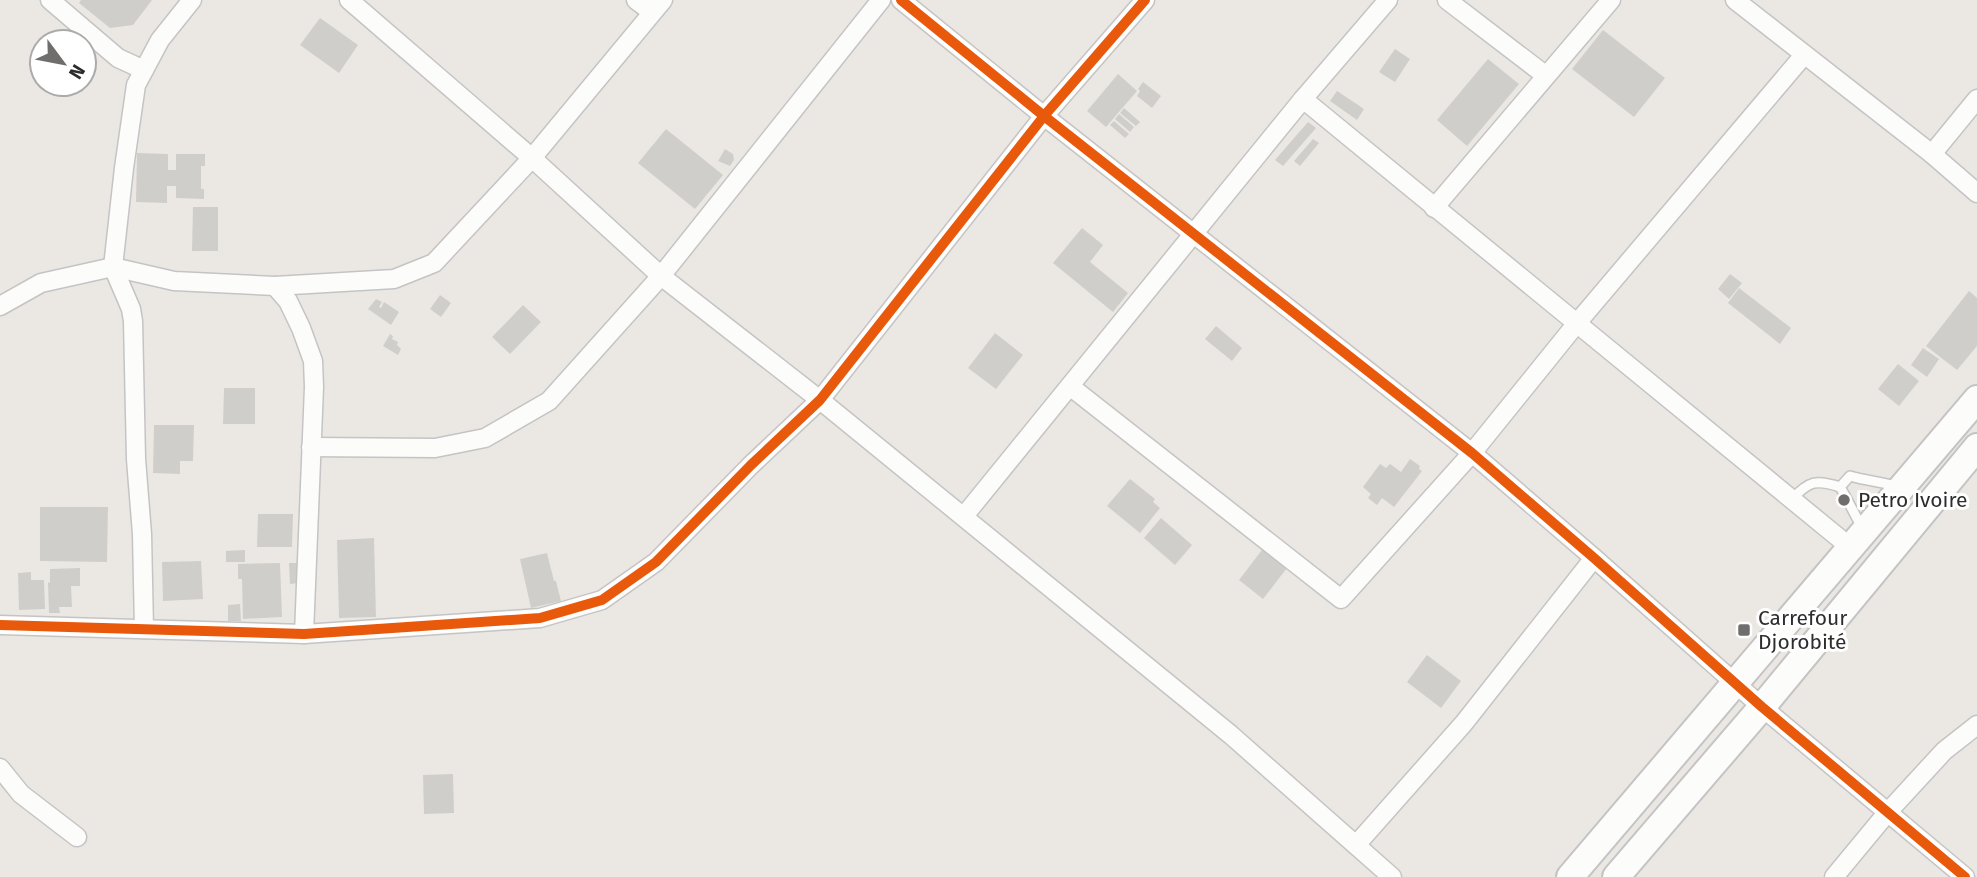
<svg xmlns="http://www.w3.org/2000/svg" width="1977" height="877" font-family="'Fira Sans',sans-serif">
<rect width="100%" height="100%" fill="#ebe8e4"/>
<g fill="#d0cecb">
<path d="M81 0H152L133 25 110 28 79 3Z"/>
<path d="M320 18 358 45 339 73 300 45Z"/>
<path d="M1603 30 1665 78 1634 117 1572 69Z"/>
<path d="M1395 49 1410 59 1395 82 1379 72Z"/>
<path d="M1488 59 1519 84 1467 146 1437 120Z"/>
<path d="M1118 74 1137 91 1106 127 1087 111Z"/>
<path d="M1143 82 1161 96 1152 108 1137 96 1140 91 1138 89Z"/>
<path d="M1337 91 1364 109 1357 120 1330 101Z"/>
<path d="M1124 108 1140 122 1136 126 1120 113Z"/>
<path d="M1119 114 1134 127 1130 132 1115 119Z"/>
<path d="M1114 121 1129 134 1125 138 1110 125Z"/>
<path d="M1308 122 1316 128 1283 166 1275 160Z"/>
<path d="M666 129 723 175 695 209 638 163Z"/>
<path d="M1313 139 1319 143 1300 166 1294 161Z"/>
<path d="M725 149 733 154 734 160 730 166 718 161Z"/>
<path d="M137 153 168 154V170H176V154H205V166H201V189H204V199L176 198V186H167V203L136 202Z"/>
<path d="M193 207H218V251H192Z"/>
<path d="M1082 228 1103 245 1090 262 1128 293 1113 312 1053 263Z"/>
<path d="M1730 274 1742 283 1729 299 1718 289Z"/>
<path d="M1739 288 1791 328 1780 344 1728 303Z"/>
<path d="M1969 291 1977 298V346L1957 370 1926 346Z"/>
<path d="M440 295 451 303 441 317 430 309Z"/>
<path d="M376 299 382 302 379 307 381 308 384 302 399 312 391 325 368 309Z"/>
<path d="M523 305 541 322 510 354 492 337Z"/>
<path d="M1216 326 1242 348 1232 361 1205 339Z"/>
<path d="M995 333 1023 355 996 389 968 368Z"/>
<path d="M390 334 393 336 392 339 398 342 397 345 401 349 398 355 383 346Z"/>
<path d="M1923 348 1939 359 1927 377 1911 365Z"/>
<path d="M1898 364 1919 381 1899 406 1878 389Z"/>
<path d="M224 388H255V424H223Z"/>
<path d="M154 425H194L193 461H180V474L153 473Z"/>
<path d="M1410 459 1420 466 1419 469 1422 471 1394 507 1382 498 1377 505 1368 498 1371 494 1363 487 1380 464 1386 468 1390 464 1401 472Z"/>
<path d="M1130 479 1155 499 1153 502 1160 508 1140 533 1107 506Z"/>
<path d="M40 507H108L107 562 40 561Z"/>
<path d="M258 514H293L292 547H257Z"/>
<path d="M1161 518 1192 545 1175 565 1144 538Z"/>
<path d="M374 538 376 617 339 618 337 540Z"/>
<path d="M245 550V562H226V551Z"/>
<path d="M1262 550 1287 568 1263 599 1239 580Z"/>
<path d="M547 553 554 581H556L561 601 531 608 520 559Z"/>
<path d="M201 561 203 599 163 601 162 562Z"/>
<path d="M280 563 282 617 243 619 242 579H238V564Z"/>
<path d="M289 563H298L299 583 290 584Z"/>
<path d="M80 568V586H71L72 607H59L60 613H49L48 583 50 582V569Z"/>
<path d="M31 572V580H44L45 609 19 610 18 573Z"/>
<path d="M240 604 241 621H228V605Z"/>
<path d="M1427 655 1461 681 1441 708 1407 682Z"/>
<path d="M453 774 454 813 424 814 423 775Z"/>
</g>
<g fill="none" stroke-linecap="round" stroke-linejoin="round">
<g stroke="#c5c4c4" stroke-width="12">
<g id="lane">
<path d="M1792 499C1809 481 1816 479 1840 487"/>
<path d="M1862 527C1854 514 1848 500 1840 487L1850 476C1867 481 1883 482 1899 487"/>
</g>
</g>
<g stroke="#c5c4c4" stroke-width="21">
<g id="street">
<path d="M50 0 118 58 144 70"/>
<path d="M349 0 532 158 661 276 820 400 1231 735 1392 877"/>
<path d="M636 0 652 12"/>
<path d="M901 0 1044 116 1472 453 1594 558 1762 707 1965 877"/>
<path d="M1447 0 1545 75"/>
<path d="M1735 0 1932 154 1977 193"/>
<path d="M1303 99 1850 547"/>
<path d="M1932 154 1977 99"/>
<path d="M1434 208 1611 0"/>
<path d="M275 286 288 301 301 328 313 361 314 387 304 634"/>
<path d="M0 306 41 283 113 267 174 281 275 286 394 279 434 263 532 158 663 0"/>
<path d="M1071 387 1341 599 1472 453 1577 323 1804 55"/>
<path d="M311 447 435 448 485 438 549 401 661 276 881 0"/>
<path d="M964 516 1303 99 1388 0"/>
<path d="M0 625 304 634 540 618 602 600 656 562 751 465 820 400 1044 116 1145 0"/>
<path d="M144 629 142 534 136 459 133 321 131 309 113 267 124 168 136 85 160 40 192 0"/>
<path d="M0 768 21 794 77 837"/>
<path d="M1356 845 1464 723 1594 558"/>
<path d="M1834 877 1887 813 1944 751 1977 725"/>
</g>
</g>
<g stroke="#c5c4c4" stroke-width="30">
<g id="secondary">
<path d="M1570 877 1977 399"/>
<path d="M1616 877 1762 707 1977 447"/>
</g>
</g>
<use href="#lane" stroke="#fcfcfb" stroke-width="9"/>
<use href="#street" stroke="#fcfcfb" stroke-width="18"/>
<use href="#secondary" stroke="#fcfcfb" stroke-width="26"/>
<g stroke="#fff" stroke-width="15">
<g id="cycleway">
<path d="M901 0 1044 116 1472 453 1594 558 1762 707 1965 877"/>
<path d="M0 625 304 634 540 618 602 600 656 562 751 465 820 400 1044 116 1145 0"/>
</g>
</g>
<use href="#cycleway" stroke="#e8590c" stroke-width="10"/>
</g>
<g fill="#706e6d" stroke="#fff" stroke-width="2.5">
<circle cx="1844" cy="500" r="7"/>
<rect x="1737" y="623" width="14" height="14" rx="3.5"/>
</g>
<g text-anchor="middle" stroke-width="6" stroke-linejoin="round" paint-order="stroke">
<g font-size="21" fill="#2d2d2d" stroke="#fff" text-anchor="start">
<text x="1858" y="507">Petro Ivoire</text>
<text x="1758" y="625">Carrefour<tspan x="1758" dy="24">Djorobité</tspan></text>
</g>
</g>
<g transform="translate(63 63) rotate(122)"><circle r="33" fill="#ffffff" stroke="#ababab" stroke-width="2"/>
<path d="M0-5L12 26L0 18L-12 26Z" fill="#706e6d"/>
<text y="-10" font-size="19" font-weight="bold" text-anchor="middle" fill="#2d2d2d">N</text>
</g>
</svg>
